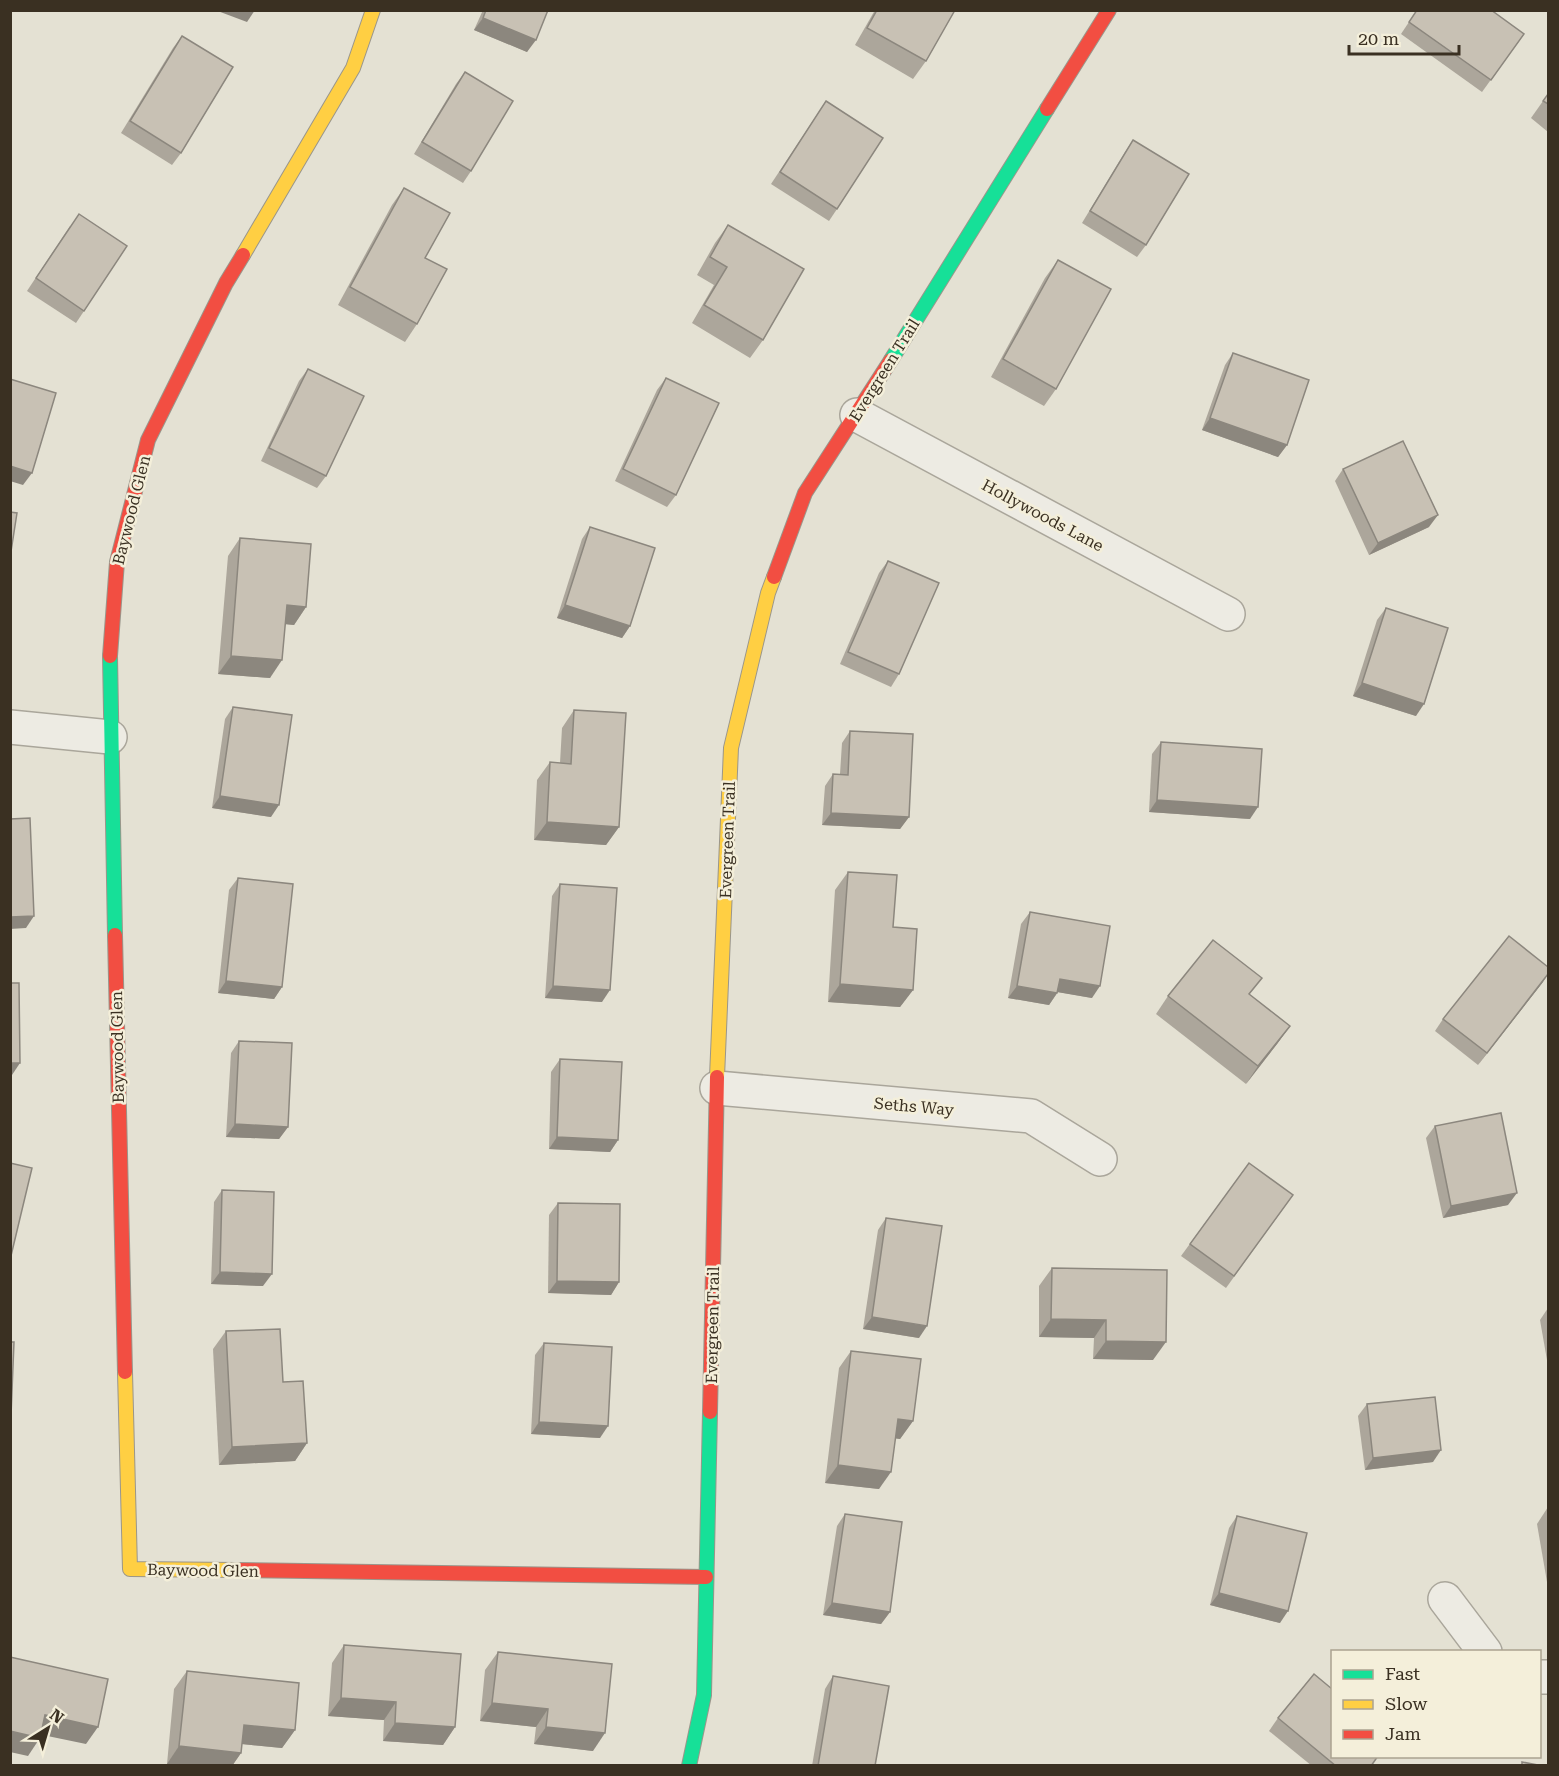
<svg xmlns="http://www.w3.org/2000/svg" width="1559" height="1776" font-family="'Roboto Serif',serif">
<rect width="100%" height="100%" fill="#e4e1d3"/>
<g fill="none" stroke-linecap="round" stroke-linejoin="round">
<g stroke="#aaa69b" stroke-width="36">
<g id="street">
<path d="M857 415 1228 614"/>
<path d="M10 727 110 737"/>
<path d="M717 1088 1031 1116 1100 1159"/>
<path d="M1445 1599 1485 1652"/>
<path d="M1540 1677H1548"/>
</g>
</g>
<g stroke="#9a968b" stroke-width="16">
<g id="fast">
<path d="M891 360 1047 109"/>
<path d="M110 656 115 935"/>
<path d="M689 1766 704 1695 710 1412"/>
</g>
</g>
<g stroke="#9a968b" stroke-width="16">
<g id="slow">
<path d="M243 255 353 68 373 10"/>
<path d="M717 1077 731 748 768 593 774 577"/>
<path d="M125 1372 130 1569 236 1570"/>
</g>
</g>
<g stroke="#9a968b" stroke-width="16">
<g id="jam">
<path d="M1047 109 1109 10"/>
<path d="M774 577 805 493 891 360"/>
<path d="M110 656 117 562 148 440 226 283 243 255"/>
<path d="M115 935 125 1372"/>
<path d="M710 1412 717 1077"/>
<path d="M236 1570 706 1577"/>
</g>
</g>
<use href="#street" stroke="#edebe3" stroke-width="33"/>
<use href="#fast" stroke="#16e098" stroke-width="14"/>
<use href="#slow" stroke="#ffcf43" stroke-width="14"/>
<use href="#jam" stroke="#f24e42" stroke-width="14"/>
</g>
<g fill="#aca69b">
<path d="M483 10H548L527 52 474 30Z"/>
<path d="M875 10H955L926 61 913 79 855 45Z"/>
<path d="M1417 10 1524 34 1482 92 1401 34Z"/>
<path d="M182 36 181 153 172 165 121 133 173 48Z"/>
<path d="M465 72 471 171 463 183 414 154 456 84Z"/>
<path d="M1548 94V132L1531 118Z"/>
<path d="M826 101 837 209 829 221 771 184Z"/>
<path d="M1133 140 1146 245 1137 257 1082 223 1125 152Z"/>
<path d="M404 188 425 258 417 324 405 342 338 305 392 205Z"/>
<path d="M728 225 763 340 750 358 692 323 714 285 697 275 715 243Z"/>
<path d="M70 226 84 311 76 323 27 291Z"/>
<path d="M1058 260 1056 389 1044 406 991 377 1045 278Z"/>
<path d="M1233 353 1287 445 1278 457 1202 430 1225 365Z"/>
<path d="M308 369 326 476 317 488 261 461 299 381Z"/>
<path d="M666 378 676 495 667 507 615 481 657 390Z"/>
<path d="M1343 469 1429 527 1369 555 1335 481Z"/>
<path d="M590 527 630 626 622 638 557 618 582 539Z"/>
<path d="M240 538 306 607 294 625 285 624 270 678 218 674 228 556Z"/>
<path d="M888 561 899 674 891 687 840 664 879 573Z"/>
<path d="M1386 608 1416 716 1353 696 1377 620Z"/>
<path d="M233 707 271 817 212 808 225 719Z"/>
<path d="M574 710 619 827 606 845 534 840 537 780 550 762 560 763 562 728Z"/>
<path d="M850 731 909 817 900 829 822 825 825 786 833 774H840L842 743Z"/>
<path d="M1161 742 1250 819 1149 812 1152 754Z"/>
<path d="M848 872 893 927 913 990 900 1007 828 1002 835 890Z"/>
<path d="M238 878 282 987 274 999 218 993 229 890Z"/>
<path d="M560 884 602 1002 545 998 552 896Z"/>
<path d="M1030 912 1092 998 1058 992 1049 1005 1008 998 1021 924Z"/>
<path d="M1543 982 1478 1065 1435 1031 1443 1019Z"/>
<path d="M1250 995 1290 1026 1277 1044 1246 1084 1156 1014 1168 996Z"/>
<path d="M239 1041 288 1127 279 1139 226 1137 231 1053Z"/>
<path d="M560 1059 618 1140 610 1152 549 1149 551 1072Z"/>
<path d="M1435 1126 1508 1205 1443 1218 1426 1138Z"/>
<path d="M1249 1163 1293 1195 1226 1288 1181 1256Z"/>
<path d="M222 1190 263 1286 211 1284 214 1202Z"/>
<path d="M558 1203 619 1282 611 1295 548 1293 549 1215Z"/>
<path d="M886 1218 919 1338 863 1329 878 1230Z"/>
<path d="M1052 1268 1153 1360 1093 1359 1094 1338 1039 1337V1286Z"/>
<path d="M1548 1308V1366L1540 1320Z"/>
<path d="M226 1331 283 1382 307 1443 295 1461 219 1465 213 1349Z"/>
<path d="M544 1343 600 1438 531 1434 535 1355Z"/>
<path d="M851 1351 913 1421 900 1439 895 1438 879 1489 825 1483 839 1368Z"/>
<path d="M1367 1404 1433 1462 1365 1470 1358 1416Z"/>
<path d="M1548 1507V1582H1547L1537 1524Z"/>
<path d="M845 1514 890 1612 881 1624 823 1615 837 1526Z"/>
<path d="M1237 1516 1280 1623 1210 1605 1229 1528Z"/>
<path d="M344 1645 455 1727 443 1745 383 1741 384 1720 328 1716 332 1663Z"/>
<path d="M498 1652 593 1751 534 1744 536 1727 480 1721 485 1670Z"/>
<path d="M187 1671 295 1730 282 1748 242 1744 241 1753 232 1766H182L167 1764 174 1689Z"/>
<path d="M833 1676 875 1766H812L825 1689Z"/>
<path d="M1278 1718 1372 1766H1312L1269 1731Z"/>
</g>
<g fill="#8c877e">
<path d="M215 10H255L247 22Z"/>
<path d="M483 18 536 40 527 52 474 30Z"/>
<path d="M1210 418 1287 445 1278 457 1202 430Z"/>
<path d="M10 466 32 473 23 485 10 481Z"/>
<path d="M1438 515 1429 527 1369 555 1378 543Z"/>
<path d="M287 605 306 607 294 625 274 623Z"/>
<path d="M565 605 630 626 622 638 557 618Z"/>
<path d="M231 656 282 660 270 678 218 674Z"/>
<path d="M1362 683 1424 704 1416 716 1353 696Z"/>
<path d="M220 796 279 805 271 817 212 808Z"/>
<path d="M1157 800 1258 807 1250 819 1149 812Z"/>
<path d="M831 813 909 817 900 829 822 825Z"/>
<path d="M547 822 619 827 606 845 534 840Z"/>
<path d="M34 916 26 928 10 929V917Z"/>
<path d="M1548 974 1543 982 1478 1065 1487 1053Z"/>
<path d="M1060 979 1100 986 1092 998 1051 991Z"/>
<path d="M226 981 282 987 274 999 218 993Z"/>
<path d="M840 984 913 990 900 1007 828 1002Z"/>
<path d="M553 986 610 990 602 1002 545 998Z"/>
<path d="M1017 986 1057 993 1049 1005 1008 998Z"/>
<path d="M1290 1026 1277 1044 1246 1084 1258 1066Z"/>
<path d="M10 1063H20L12 1075H10Z"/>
<path d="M235 1124 288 1127 279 1139 226 1137Z"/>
<path d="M557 1137 618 1140 610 1152 549 1149Z"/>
<path d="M1517 1193 1508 1205 1443 1218 1451 1206Z"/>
<path d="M220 1272 272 1274 263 1286 211 1284Z"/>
<path d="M557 1281 619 1282 611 1295 548 1293Z"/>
<path d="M872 1317 927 1326 919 1338 863 1329Z"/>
<path d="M1051 1319 1106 1320 1094 1338 1039 1337Z"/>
<path d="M1106 1341 1166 1342 1153 1360 1093 1359Z"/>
<path d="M898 1419 913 1421 900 1439 885 1437Z"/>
<path d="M539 1422 608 1426 600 1438 531 1434Z"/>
<path d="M307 1443 295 1461 219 1465 232 1447Z"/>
<path d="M1441 1450 1433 1462 1365 1470 1373 1458Z"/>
<path d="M838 1465 891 1472 879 1489 825 1483Z"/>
<path d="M1219 1593 1288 1611 1280 1623 1210 1605Z"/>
<path d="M832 1603 890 1612 881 1624 823 1615Z"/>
<path d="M341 1698 396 1702 384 1720 328 1716Z"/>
<path d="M492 1703 548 1709 536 1727 480 1721Z"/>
<path d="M45 1715 98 1727 86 1744 33 1733Z"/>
<path d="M395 1723 455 1727 443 1745 383 1741Z"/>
<path d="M244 1725 295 1730 282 1748 232 1743Z"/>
<path d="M546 1727 605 1733 593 1751 534 1744Z"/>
<path d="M10 1731 40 1738 28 1756 10 1752Z"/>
<path d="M179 1746 241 1753 232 1766H182L167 1764Z"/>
</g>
<g fill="#c8c1b4" stroke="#8c877e" stroke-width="1.5">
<path d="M486 10H548L536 40 483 18Z"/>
<path d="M877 10H955L926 61 867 28Z"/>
<path d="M1417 10H1491L1524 34 1491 80 1409 22Z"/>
<path d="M182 36 233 67 181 153 130 121Z"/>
<path d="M465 72 513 101 471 171 422 142Z"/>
<path d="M1548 94V104L1543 101Z"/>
<path d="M826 101 883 138 837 209 780 172Z"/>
<path d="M1133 140 1189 174 1146 245 1090 211Z"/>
<path d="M404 188 450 213 425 258 447 269 417 324 350 287Z"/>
<path d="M79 214 127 246 84 311 36 278Z"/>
<path d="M728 225 804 269 763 340 704 305 727 267 710 257Z"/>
<path d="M1058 260 1111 289 1056 389 1003 359Z"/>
<path d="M1233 353 1309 380 1287 445 1210 418Z"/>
<path d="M308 369 364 396 326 476 269 448Z"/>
<path d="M666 378 719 403 676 495 623 469Z"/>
<path d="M10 379 56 393 32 473 10 466Z"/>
<path d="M1403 441 1438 515 1378 543 1343 469Z"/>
<path d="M10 512 17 513 10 558Z"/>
<path d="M590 527 655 548 630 626 565 605Z"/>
<path d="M240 538 311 544 306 607 287 605 282 660 231 656Z"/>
<path d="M888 561 939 583 899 674 848 652Z"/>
<path d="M1386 608 1448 628 1424 704 1362 683Z"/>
<path d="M233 707 292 715 279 805 220 796Z"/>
<path d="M574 710 626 713 619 827 547 822 550 762 571 764Z"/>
<path d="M850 731 913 734 909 817 831 813 833 774 848 775Z"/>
<path d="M1161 742 1262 749 1258 807 1157 800Z"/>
<path d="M30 818 34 916 10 917V819Z"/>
<path d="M848 872 897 875 893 927 917 929 913 990 840 984Z"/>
<path d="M238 878 293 884 282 987 226 981Z"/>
<path d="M560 884 617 888 610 990 553 986Z"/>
<path d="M1030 912 1110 926 1100 986 1060 979 1057 993 1017 986Z"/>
<path d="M1509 936 1548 967V974L1487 1053 1443 1019Z"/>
<path d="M1213 940 1262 978 1249 994 1290 1026 1258 1066 1168 996Z"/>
<path d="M10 983H19L20 1063H10Z"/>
<path d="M239 1041 292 1043 288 1127 235 1124Z"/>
<path d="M560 1059 622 1062 618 1140 557 1137Z"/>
<path d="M1501 1113 1517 1193 1451 1206 1435 1126Z"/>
<path d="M10 1163 32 1168 10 1260Z"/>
<path d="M1249 1163 1293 1195 1234 1276 1190 1244Z"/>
<path d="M222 1190 274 1192 272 1274 220 1272Z"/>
<path d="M558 1203 620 1204 619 1282 557 1281Z"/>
<path d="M886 1218 942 1226 927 1326 872 1317Z"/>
<path d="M1052 1268 1167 1270 1166 1342 1106 1341V1320L1051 1319Z"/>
<path d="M280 1329 283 1382 303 1381 307 1443 232 1447 226 1331Z"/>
<path d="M10 1342H14L10 1440Z"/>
<path d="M544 1343 612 1347 608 1426 539 1422Z"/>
<path d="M851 1351 921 1359 913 1421 898 1419 891 1472 838 1465Z"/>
<path d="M1435 1397 1441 1450 1373 1458 1367 1404Z"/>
<path d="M845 1514 902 1522 890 1612 832 1603Z"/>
<path d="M1237 1516 1307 1533 1288 1611 1219 1593Z"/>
<path d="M344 1645 461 1654 455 1727 395 1723 396 1702 341 1698Z"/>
<path d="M498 1652 612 1664 605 1733 546 1727 548 1709 492 1703Z"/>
<path d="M10 1657 108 1679 98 1727 45 1715 40 1738 10 1731Z"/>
<path d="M187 1671 299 1683 295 1730 244 1725 241 1753 179 1746Z"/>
<path d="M1314 1674 1332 1689V1756H1378L1371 1766H1336L1278 1718Z"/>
<path d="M833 1676 889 1686 875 1766H818Z"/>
<path d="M1522 1762 1543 1766H1522Z"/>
</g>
<g text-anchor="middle" stroke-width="5" stroke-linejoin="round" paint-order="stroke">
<g font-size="16" fill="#3a3022" stroke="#f4efda">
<text transform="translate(884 370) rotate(-58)" y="6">Evergreen Trail</text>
<text transform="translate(131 510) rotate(-76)" y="6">Baywood Glen</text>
<text transform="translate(1043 515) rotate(28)" y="6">Hollywoods Lane</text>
<text transform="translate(727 840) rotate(-88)" y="6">Evergreen Trail</text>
<text transform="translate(117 1047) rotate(-91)" y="6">Baywood Glen</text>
<text transform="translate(914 1106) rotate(5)" y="6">Seths Way</text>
<text transform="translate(712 1325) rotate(-89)" y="6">Evergreen Trail</text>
<text transform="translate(203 1570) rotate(1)" y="6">Baywood Glen</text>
</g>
</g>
<rect width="1559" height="1776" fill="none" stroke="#3a3022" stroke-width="24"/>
<rect x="1331" y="1650" width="210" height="108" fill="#f4efda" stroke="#aaa390" stroke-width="1.5"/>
<rect x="1343" y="1670" width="30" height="9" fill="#16e098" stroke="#aaa390" stroke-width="1.5"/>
<text x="1385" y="1680" font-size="18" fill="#3a3022">Fast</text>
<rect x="1343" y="1700" width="30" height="9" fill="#ffcf43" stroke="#aaa390" stroke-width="1.5"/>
<text x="1385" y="1710" font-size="18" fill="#3a3022">Slow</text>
<rect x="1343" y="1730" width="30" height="9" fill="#f24e42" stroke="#aaa390" stroke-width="1.5"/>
<text x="1385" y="1740" font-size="18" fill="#3a3022">Jam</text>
<g transform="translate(48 1728) rotate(37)" stroke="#f4efda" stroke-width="4.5" paint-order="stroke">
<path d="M0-4.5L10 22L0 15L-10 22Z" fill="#3a3022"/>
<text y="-9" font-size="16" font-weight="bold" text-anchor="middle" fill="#3a3022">N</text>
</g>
<path d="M1349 45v9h110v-9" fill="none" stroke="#3a3022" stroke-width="3"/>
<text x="1358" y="45" font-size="18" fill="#3a3022" stroke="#f4efda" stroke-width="4.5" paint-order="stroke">20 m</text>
</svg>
